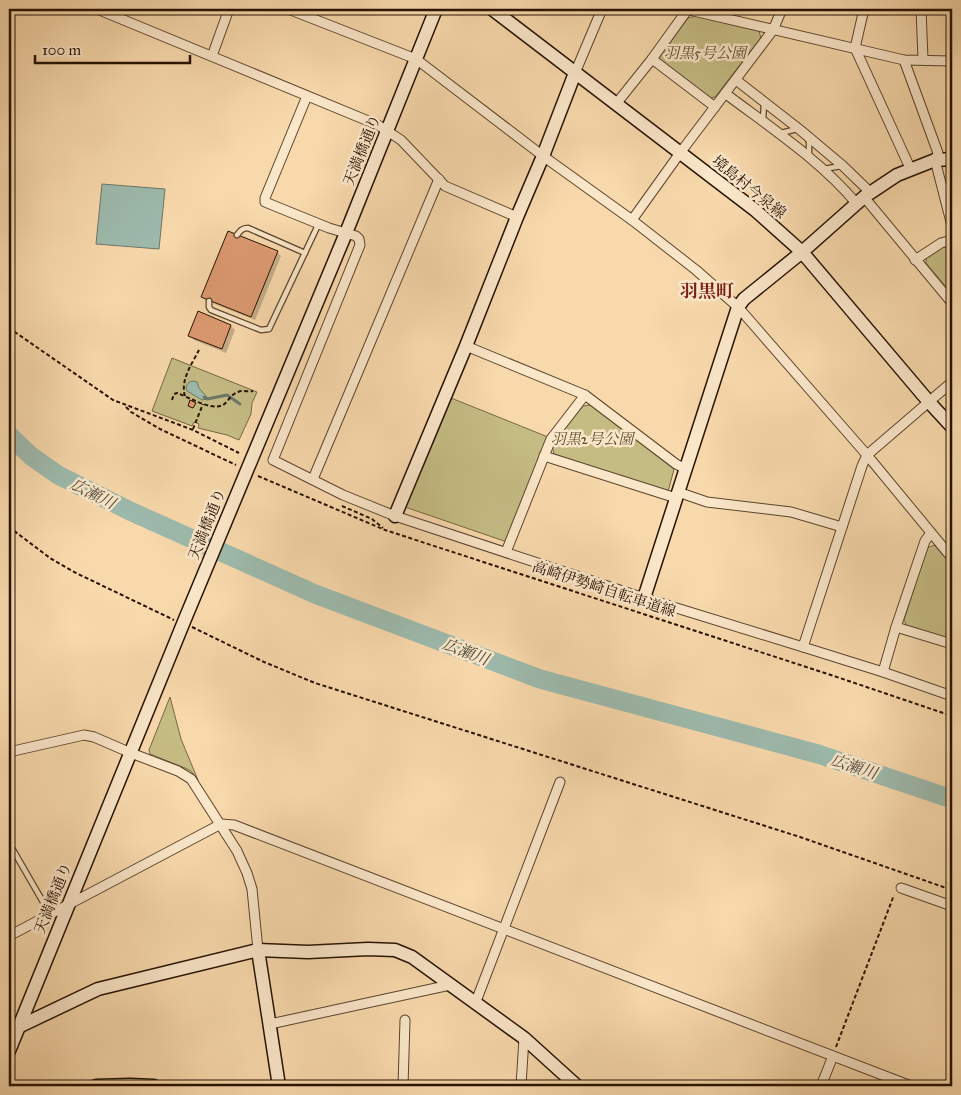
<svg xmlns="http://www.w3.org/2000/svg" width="961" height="1095" font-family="'IM FELL Great Primer','Noto Serif JP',serif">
<rect width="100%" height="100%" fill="#f8d9ac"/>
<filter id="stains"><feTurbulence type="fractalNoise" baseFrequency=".004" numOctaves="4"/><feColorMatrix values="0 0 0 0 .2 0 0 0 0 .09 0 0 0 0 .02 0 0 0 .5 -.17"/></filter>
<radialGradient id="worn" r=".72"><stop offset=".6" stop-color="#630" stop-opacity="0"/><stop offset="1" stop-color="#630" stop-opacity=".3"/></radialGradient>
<g fill="#c5bc84" stroke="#766743">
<path d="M696 16 759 31 761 38 715 97 709 98 661 63 659 58 688 18Z"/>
<path d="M952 245V294L926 263V257L938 249Z"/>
<path d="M172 358 257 392 252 403 251 414 239 440 227 435 198 428 199 424 194 422 192 426 152 411Z"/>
<path d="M451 398 548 437 507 542 405 507Z"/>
<path d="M591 405 674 469 668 492 554 454 552 445 583 406Z"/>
<path d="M934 545 952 565V640L907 626 904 620 927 548Z"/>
<path d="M170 697 181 739 198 780 191 771 185 768 150 754 149 750Z"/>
</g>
<g fill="#9dbaad" stroke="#6d7769">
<path d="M102 184 165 189 159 249 96 244Z"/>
<path d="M192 381 197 382 199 388 207 397 206 399 202 400 187 391C185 386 187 383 192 381Z"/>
</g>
<g fill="#0003">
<path d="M277 252 281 256 255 320 207 301 203 296Z"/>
<path d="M231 326 235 330 226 353 194 340 190 336Z"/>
</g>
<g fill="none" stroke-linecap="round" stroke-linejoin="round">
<path stroke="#6d7769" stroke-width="3" d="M204 397 207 399 227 395 240 404"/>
<path stroke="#9dbaad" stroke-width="19" d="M9 435 31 456 58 475 130 511 315 594 540 679 818 754 952 799"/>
</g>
<g fill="#dd9a71" stroke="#261202">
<path d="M228 231 278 251 251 317 201 297Z"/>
<path d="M198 311 231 325 222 349 188 336Z"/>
<path d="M190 400 196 403 193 408 188 406Z"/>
</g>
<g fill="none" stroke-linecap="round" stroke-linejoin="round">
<g stroke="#5a442c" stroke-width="7">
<g id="lane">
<path d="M763 120 764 103"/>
<path d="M781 133 797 129"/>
<path d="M809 156V139"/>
<path d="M824 169 841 166"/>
<path d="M237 235C240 231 242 228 248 228L305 253"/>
<path d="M209 301V307L211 310 261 330 269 329 319 223"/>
<path d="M9 843 50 914"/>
</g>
</g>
<g stroke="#5a442c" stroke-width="11">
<g id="street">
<path d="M97 9 378 125 401 140 445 186 517 217"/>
<path d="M288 9 416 59 543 156 632 220 696 270 738 307 867 455 952 558"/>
<path d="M685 9 904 60 952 61"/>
<path d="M864 9 855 48 911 170"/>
<path d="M921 9 923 59"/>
<path d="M212 56 229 9"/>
<path d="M652 59 715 107"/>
<path d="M904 60 938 153 935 160 952 226"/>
<path d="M575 73 602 9"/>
<path d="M736 80 799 129 843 166 871 193"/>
<path d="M726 94C771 128 820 160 857 204"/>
<path d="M307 96 265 198V202L329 228 356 236 359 239 360 245 273 460 343 495 395 516 644 598 803 647"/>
<path d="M616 104 652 59 688 9"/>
<path d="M864 197 952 303"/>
<path d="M632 220 680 153 773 30 782 9"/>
<path d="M915 260 941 243 952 240"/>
<path d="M466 346 585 395 676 464 686 469"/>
<path d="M952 382 867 455 862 466 803 647 883 672 952 696"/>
<path d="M544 456 676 498"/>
<path d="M313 479 439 179"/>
<path d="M678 492 707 502 791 512 842 527"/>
<path d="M506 552 551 439 585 395"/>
<path d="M896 627 952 644"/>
<path d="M883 672 896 627 925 541 931 533"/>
<path d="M9 752 84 735 94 737 131 753 178 771 191 779 237 851 247 873 252 889 258 950"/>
<path d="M901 888 952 906"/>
<path d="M9 936 221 824 234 825 911 1086"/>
<path d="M475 1004 560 782"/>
<path d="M270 1024 450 985"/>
<path d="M403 1086 405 1020"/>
<path d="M521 1086 524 1038"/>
<path d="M821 1086 833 1056"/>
</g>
</g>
<g stroke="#261202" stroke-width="15">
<g id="secondary">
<path d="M492 9 755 210 802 252 929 402 952 427"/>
<path d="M395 516 466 346 517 217 543 156 575 73"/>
<path d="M644 598 738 307 744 299 802 252 864 197 897 175 935 160 952 159"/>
<path d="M258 950 279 1086"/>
<path d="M16 1028 98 989 258 950 308 952 368 949 395 950 412 957 524 1038 577 1086"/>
<path d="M9 1051 185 619 346 233 436 9"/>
<path d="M96 1086 130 1085 154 1086"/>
</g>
</g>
<g stroke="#261202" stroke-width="2" stroke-dasharray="4 2.5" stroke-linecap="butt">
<path d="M9 328 113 400 193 430 239 453"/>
<path d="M185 396C180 380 192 364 199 350"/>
<path d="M172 400 174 394 177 393C189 397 210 411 223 405 228 402 231 394 238 392 242 390 248 392 253 391"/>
<path d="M126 407 131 412 160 429 236 465"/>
<path d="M193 429 203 404"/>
<path d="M258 476 385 530 831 675 952 716"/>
<path d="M342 506 372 519 383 528"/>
<path d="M9 527 50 558 74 572 174 620"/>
<path d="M192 627 264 662 315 683 800 837 952 890"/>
<path d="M836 1047 894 895"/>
</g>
<use href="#lane" stroke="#fae6c9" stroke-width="4.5"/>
<use href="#street" stroke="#fae6c9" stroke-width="9"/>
<use href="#secondary" stroke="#fae6c9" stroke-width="12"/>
</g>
<g text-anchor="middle" stroke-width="5" stroke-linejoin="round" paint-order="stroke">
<g font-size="15" font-style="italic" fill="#5e4e30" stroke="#fae6c9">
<text x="705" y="58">羽黒5号公園</text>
<text x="592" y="444">羽黒2号公園</text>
</g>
<g font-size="15" fill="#261202" stroke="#fae6c9">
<text transform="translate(362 150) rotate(-68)" y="5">天満橋通り</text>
<text transform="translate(749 187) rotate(39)" y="5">境島村今泉線</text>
<text transform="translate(207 524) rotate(-68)" y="5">天満橋通り</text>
<text transform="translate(604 589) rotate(18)" y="5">高崎伊勢崎自転車道線</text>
<text transform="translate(53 898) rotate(-68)" y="5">天満橋通り</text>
</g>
<g font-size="16" font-style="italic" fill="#504d3e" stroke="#fae6c9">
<text transform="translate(93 493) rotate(27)" y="6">広瀬川</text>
<text transform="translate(466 651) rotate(21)" y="6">広瀬川</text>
<text transform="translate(854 766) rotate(18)" y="6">広瀬川</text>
</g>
<g font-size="18" font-weight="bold" fill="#7a1f14" stroke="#fae6c9">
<text x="707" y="297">羽黒町</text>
</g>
</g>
<rect width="961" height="1095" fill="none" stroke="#f8d9ac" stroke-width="30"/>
<rect x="10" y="10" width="941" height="1075" fill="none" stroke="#261202" stroke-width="2.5"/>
<rect x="15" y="15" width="931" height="1065" fill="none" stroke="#261202"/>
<path d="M35 55v8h155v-8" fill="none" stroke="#261202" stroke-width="2.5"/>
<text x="42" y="55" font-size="15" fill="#261202" stroke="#fae6c9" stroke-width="4" paint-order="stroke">100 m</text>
<rect width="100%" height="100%" filter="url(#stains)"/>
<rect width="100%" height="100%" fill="url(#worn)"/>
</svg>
